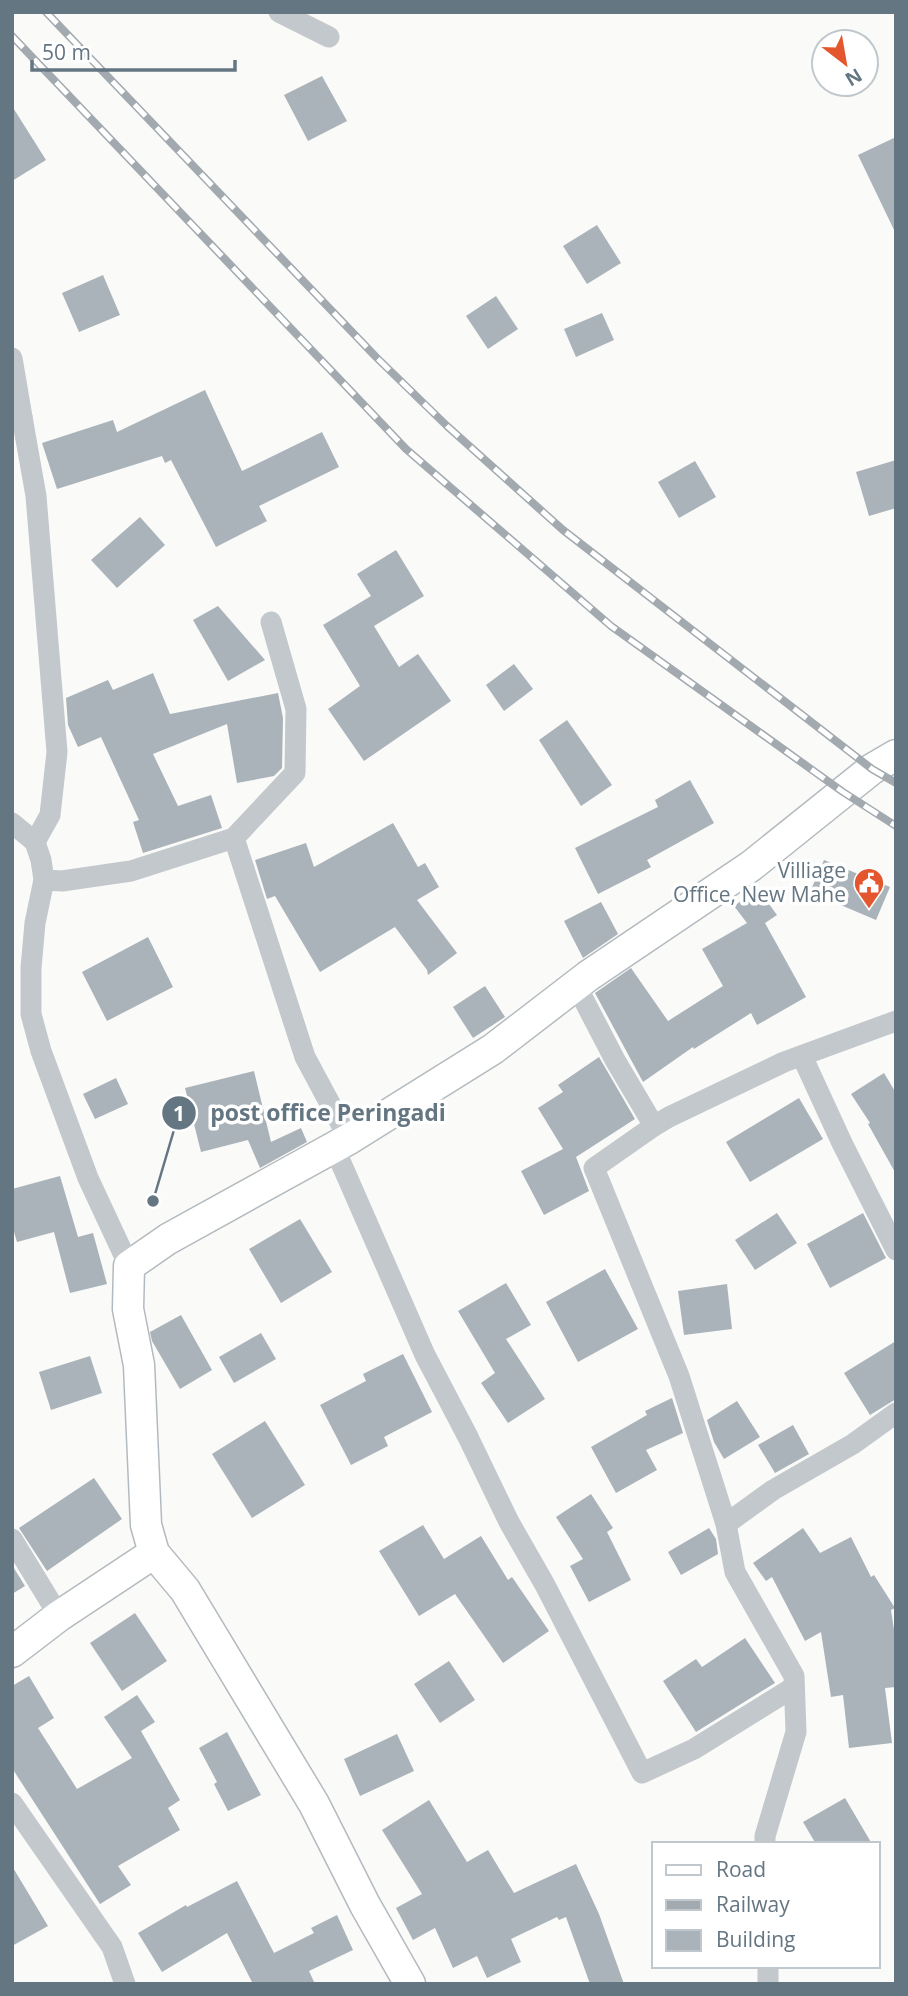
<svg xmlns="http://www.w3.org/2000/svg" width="908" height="1996" font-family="'Open Sans',sans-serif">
<rect width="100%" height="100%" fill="#fafaf8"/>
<g fill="#aab3b9">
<path d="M322 76 347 121 308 141 284 95Z"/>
<path d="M12 106 46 160 12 181Z"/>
<path d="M896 137V234L858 155Z"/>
<path d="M597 225 621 263 587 284 563 246Z"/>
<path d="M103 275 120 315 79 332 62 293Z"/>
<path d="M496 296 518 329 488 349 466 316Z"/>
<path d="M602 313 614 340 576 357 564 329Z"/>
<path d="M205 390 242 471 322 432 339 467 259 506 267 521 216 547 171 460 165 463 162 456 57 489 42 443 113 420 117 432Z"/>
<path d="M896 460V508L869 516 856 472Z"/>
<path d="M695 461 716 497 679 518 658 482Z"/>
<path d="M140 517 165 545 117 588 91 560Z"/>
<path d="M396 550 424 596 374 626 399 667 418 654 451 701 364 761 328 709 360 686 323 625 371 596 357 574Z"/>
<path d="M218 606 265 660 228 681 193 620Z"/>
<path d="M514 664 533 689 504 711 486 685Z"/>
<path d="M153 673 170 714 278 693 283 718 282 768 274 776 237 783 227 724 153 754 178 806 211 795 222 828 143 853 133 822 139 820 101 737 78 747 68 725 66 698 108 680 113 690Z"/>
<path d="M567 720 612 785 581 806 539 740Z"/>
<path d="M690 780 714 823 647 860 651 867 598 894 575 848 658 807 655 800Z"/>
<path d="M393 823 418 867 425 863 439 887 417 900 457 953 428 975 427 970 395 927 320 972 275 896 267 899 255 860 306 843 314 867Z"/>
<path d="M824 860 890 887 876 920 810 892Z"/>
<path d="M758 889 777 915 765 923 806 997 757 1025 751 1013 694 1049 693 1047 643 1082 595 993 631 968 668 1021 723 986 702 949 747 923 734 906Z"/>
<path d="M601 902 618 934 583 958 564 921Z"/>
<path d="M148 937 173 987 107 1021 82 972Z"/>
<path d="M485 986 505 1017 473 1038 453 1007Z"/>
<path d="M599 1057 635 1119 576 1157 589 1191 544 1215 521 1171 563 1149 538 1108 563 1092 558 1085Z"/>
<path d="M254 1071 271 1142 301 1128 307 1142 260 1168 248 1140 201 1152 185 1088Z"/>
<path d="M884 1073 896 1093V1174L868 1124 870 1123 851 1094Z"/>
<path d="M116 1078 128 1104 95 1119 83 1094Z"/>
<path d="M799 1098 823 1139 750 1182 726 1142Z"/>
<path d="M60 1176 78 1237 93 1233 107 1284 70 1293 54 1232 17 1242 12 1225V1189Z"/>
<path d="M777 1213 797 1243 755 1270 735 1240Z"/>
<path d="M863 1213 886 1258 830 1288 807 1244Z"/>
<path d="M300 1219 332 1272 281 1303 249 1249Z"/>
<path d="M605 1269 638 1329 578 1362 546 1302Z"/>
<path d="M506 1283 531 1325 506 1339 545 1399 508 1423 481 1383 495 1373 458 1311Z"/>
<path d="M727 1284 732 1329 684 1335 678 1291Z"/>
<path d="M181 1315 212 1370 180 1389 152 1341 150 1332Z"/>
<path d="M261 1333 276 1359 234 1383 219 1357Z"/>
<path d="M896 1341V1399L870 1415 844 1373Z"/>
<path d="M403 1354 432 1412 384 1437 388 1446 351 1465 320 1405 366 1381 363 1374Z"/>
<path d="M90 1356 102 1393 51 1410 39 1372Z"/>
<path d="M672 1398 683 1433 646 1450 657 1470 616 1493 591 1447 647 1415 645 1411Z"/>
<path d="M737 1401 760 1437 724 1459 714 1442 707 1420Z"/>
<path d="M265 1421 305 1485 252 1518 212 1454Z"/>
<path d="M793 1425 809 1454 775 1473 758 1445Z"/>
<path d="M94 1478 122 1519 47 1571 19 1528Z"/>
<path d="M591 1494 613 1528 607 1532 631 1580 589 1602 570 1566 583 1559 556 1517Z"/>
<path d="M423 1525 444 1559 481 1536 508 1580 512 1577 549 1631 503 1663 455 1594 419 1616 379 1551Z"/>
<path d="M709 1528 716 1539 718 1554 681 1575 668 1552Z"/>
<path d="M803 1528 820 1553 851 1537 871 1577 874 1575 895 1608 891 1610 896 1643V1687L885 1688 892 1743 849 1748 843 1695 831 1697 821 1632 805 1641 772 1577 766 1581 753 1563Z"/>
<path d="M12 1565 25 1586 12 1594Z"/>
<path d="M135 1613 167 1661 122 1691 90 1643Z"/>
<path d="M745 1638 775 1683 696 1732 663 1681 696 1659 702 1667Z"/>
<path d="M449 1661 475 1700 440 1723 414 1684Z"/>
<path d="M29 1676 54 1718 38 1728 77 1789 132 1758 104 1717 137 1695 155 1722 141 1731 180 1800 168 1808 180 1830 118 1866 131 1885 100 1904 12 1768V1686Z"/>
<path d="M227 1732 261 1795 228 1811 214 1784 217 1782 199 1748Z"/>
<path d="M397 1734 414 1771 360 1796 344 1759Z"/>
<path d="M845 1798 872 1844H816L803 1822Z"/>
<path d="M429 1800 467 1862 488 1850 514 1893 576 1864 599 1914 624 1984H590L566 1917 559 1920 557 1917 511 1939 521 1962 487 1978 477 1956 453 1968 435 1928 413 1940 396 1908 422 1894 382 1830Z"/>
<path d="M12 1866 48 1926 12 1946Z"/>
<path d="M237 1881 274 1953 314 1933 311 1928 337 1915 353 1950 309 1971 315 1984H253L227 1933 162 1972 138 1933 186 1905 187 1907Z"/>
</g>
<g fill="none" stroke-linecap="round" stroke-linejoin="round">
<g stroke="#b3babf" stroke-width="33">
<g id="secondary">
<path d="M12 1652 59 1616 154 1553"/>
<path d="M410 1984 365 1905 314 1804 185 1590 154 1553 146 1525 139 1365 128 1309 129 1266 168 1239 349 1139 493 1049 588 976 751 866 872 769 896 755"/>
</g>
</g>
<g stroke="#c3c8cc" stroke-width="21">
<path d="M279 12 329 37"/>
<path d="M12 358 22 417 12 421"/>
<path d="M22 417 36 496 57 752 50 815 35 842"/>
<path d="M12 823 35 842 41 860 44 880 35 923 31 968V1014L41 1051 88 1178 129 1266"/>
<path d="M234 838 305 1057 349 1139"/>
<path d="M44 880 62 881 131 871 234 838 295 773 296 709 271 622"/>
<path d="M576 985 615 1060 654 1126"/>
<path d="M802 1056 842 1143 896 1250"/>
<path d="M334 1147 425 1355 468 1437 509 1522 545 1585 642 1773 694 1749 794 1687"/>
<path d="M726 1524 773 1490 853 1444 896 1413"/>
<path d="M12 1539 59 1616"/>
<path d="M12 1803 112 1947 125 1984"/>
<path d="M765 1844V1836L796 1732 794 1676 735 1572 726 1524 679 1376 594 1168 654 1126 669 1117 784 1062 896 1021"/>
<path d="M768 1966V1984"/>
</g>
<use href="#secondary" stroke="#fff" stroke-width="30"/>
<g stroke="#a2aab0" stroke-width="8">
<g id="rail">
<path d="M46 12 376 357 447 426 563 530 872 769 896 783"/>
<path d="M12 36 406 449 611 626 843 792 896 826"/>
</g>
</g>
<use href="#rail" stroke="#fff" stroke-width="5" stroke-dasharray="16" stroke-linecap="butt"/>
</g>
<defs>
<g id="civic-pin" transform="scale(1.575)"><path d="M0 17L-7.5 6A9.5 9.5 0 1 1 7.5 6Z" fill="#e4572e" stroke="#fff"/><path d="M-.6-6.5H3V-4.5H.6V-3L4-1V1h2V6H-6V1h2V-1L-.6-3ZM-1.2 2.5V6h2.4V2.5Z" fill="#fff"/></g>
</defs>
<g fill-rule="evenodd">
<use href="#civic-pin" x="869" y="883"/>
</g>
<g text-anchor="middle" stroke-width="7" stroke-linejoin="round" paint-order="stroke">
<g font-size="21" fill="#657683" stroke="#fff" text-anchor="end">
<text x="846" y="878">Villiage<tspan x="846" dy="24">Office, New Mahe</tspan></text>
</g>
</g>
<path fill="none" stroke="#657683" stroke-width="2.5" d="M153 1201L179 1113"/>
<g fill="#657683" stroke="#fff" stroke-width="2.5">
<circle cx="153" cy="1201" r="7"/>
<circle cx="179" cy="1113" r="18"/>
</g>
<g font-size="21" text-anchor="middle" font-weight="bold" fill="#fff">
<text x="179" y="1121">1</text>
</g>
<g font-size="23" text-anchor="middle" font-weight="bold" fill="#657683" stroke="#fff" stroke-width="7" stroke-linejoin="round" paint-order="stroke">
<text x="328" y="1121">post office Peringadi</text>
</g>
<rect width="908" height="1996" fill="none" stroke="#657683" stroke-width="28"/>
<rect x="652" y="1842" width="228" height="126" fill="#ffffff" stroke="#c1c8cd" stroke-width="2"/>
<rect x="666" y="1865" width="35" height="10" fill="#ffffff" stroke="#c1c8cd" stroke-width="2"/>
<text x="716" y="1877" font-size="21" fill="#657683">Road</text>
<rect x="666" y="1900" width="35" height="10" fill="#a2aab0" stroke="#c1c8cd" stroke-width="2"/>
<text x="716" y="1912" font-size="21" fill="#657683">Railway</text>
<rect x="666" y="1930" width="35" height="21" fill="#aab3b9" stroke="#c1c8cd" stroke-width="2"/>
<text x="716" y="1947" font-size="21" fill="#657683">Building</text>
<g transform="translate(845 63) rotate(149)"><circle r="33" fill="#ffffff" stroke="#c1c8cd" stroke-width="2"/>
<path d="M0-5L12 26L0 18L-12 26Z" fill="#e4572e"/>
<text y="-10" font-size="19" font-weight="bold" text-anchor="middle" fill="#657683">N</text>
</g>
<path d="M32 60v10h203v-10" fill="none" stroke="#657683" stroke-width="3.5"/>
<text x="42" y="60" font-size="21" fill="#657683" stroke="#ffffff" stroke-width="5" paint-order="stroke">50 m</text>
</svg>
